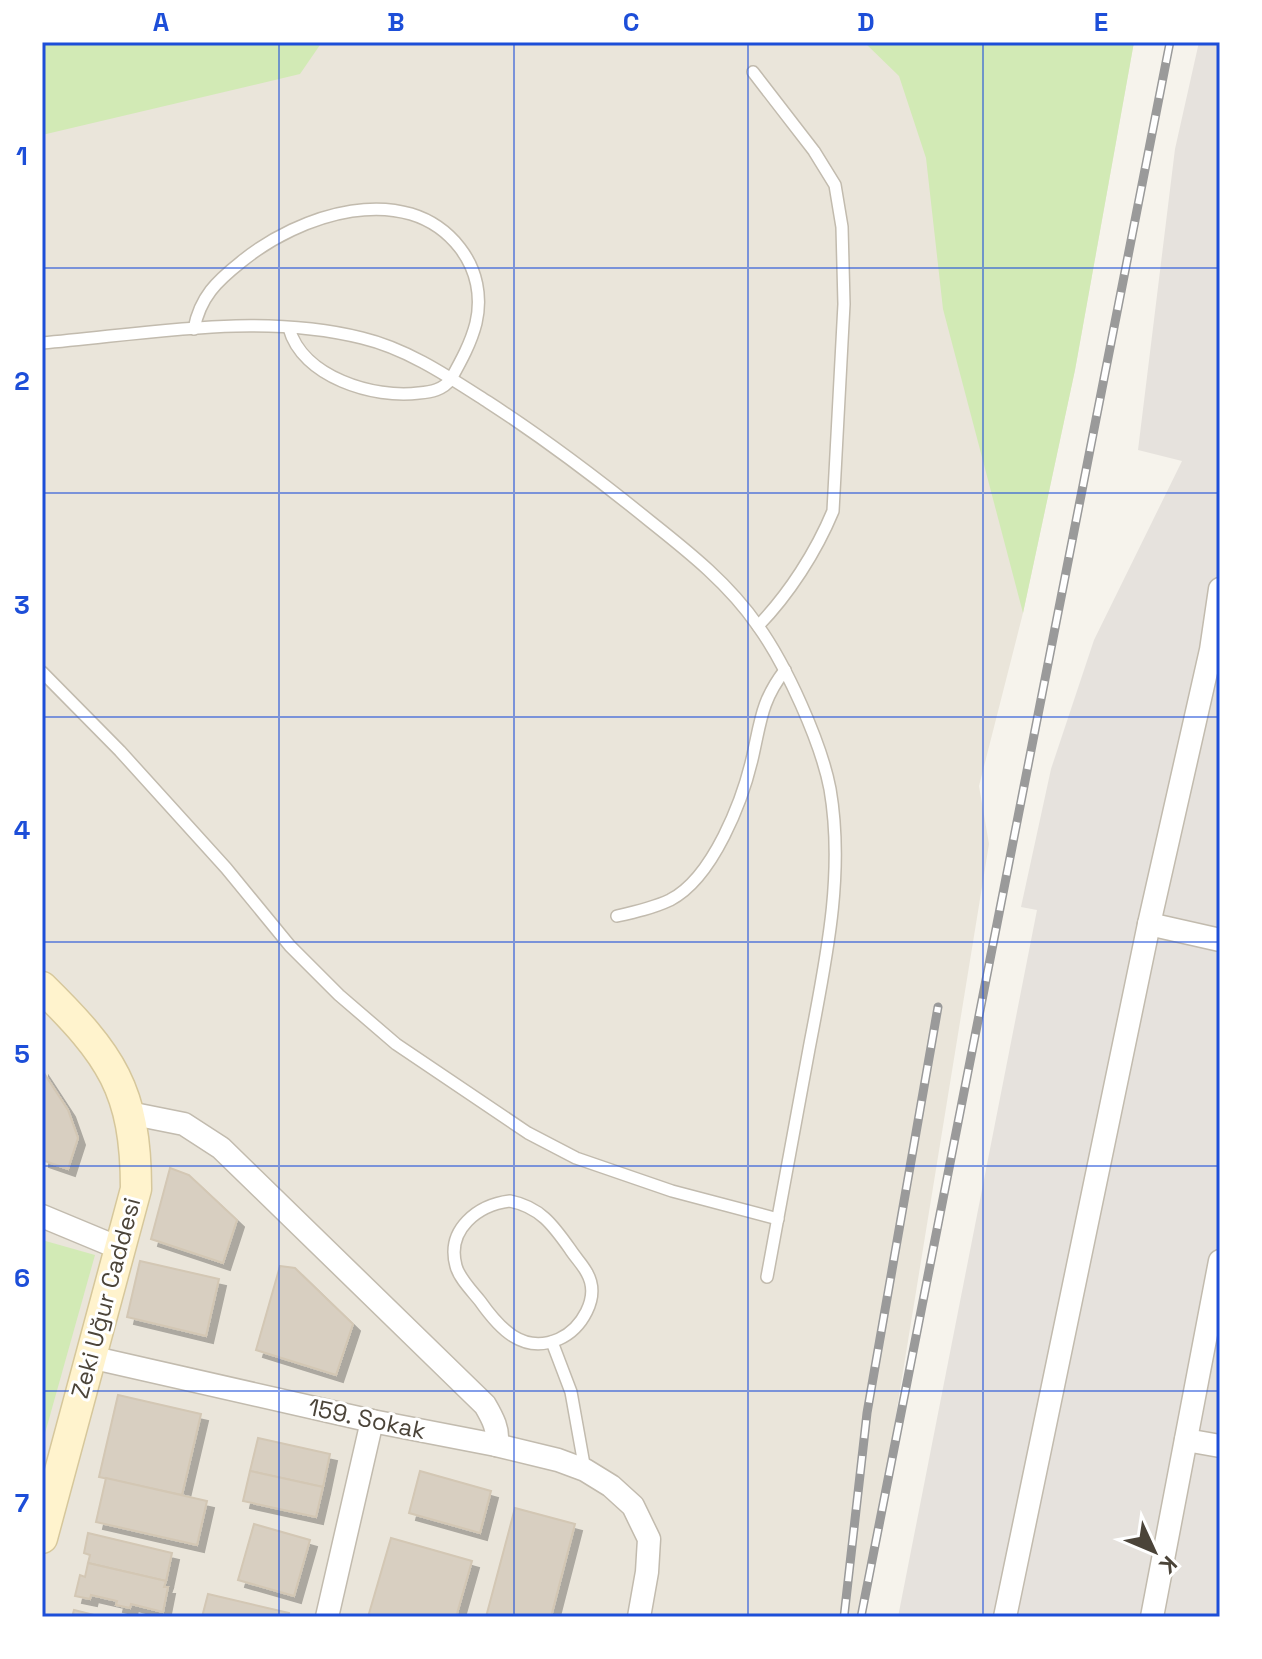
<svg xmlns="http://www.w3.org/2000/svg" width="1262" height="1659" font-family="'Space Grotesk',sans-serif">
<defs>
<filter id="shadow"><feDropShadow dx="7" dy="7" stdDeviation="0" flood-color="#0004"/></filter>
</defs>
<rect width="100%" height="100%" fill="#f6f3ec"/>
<path fill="#eae5da" d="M42 42H1134L1075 370 1023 613 979 786 989 844 863 1617H42Z"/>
<path fill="#e6e2dd" d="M1199 42H1220V1617H898L1037 910 1021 907 1051 769 1094 640 1182 461 1138 450 1175 149Z"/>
<g fill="#d2eab5">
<path d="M42 42H322L300 74 42 135Z"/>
<path d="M864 42H1134L1075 370 1023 613 943 309 926 158 899 76Z"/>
<path d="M42 1240 95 1255 42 1444Z"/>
</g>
<g fill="#d8cfc1" stroke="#d3c7b4" stroke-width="2" filter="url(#shadow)">
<path d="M42 1070 68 1110 78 1138 68 1169 42 1160Z"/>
<path d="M170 1168 189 1175 237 1220 223 1263 151 1239Z"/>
<path d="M140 1261 219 1279 206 1336 127 1317Z"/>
<path d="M280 1266 295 1268 353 1324 336 1375 256 1350Z"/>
<path d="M118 1395 201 1414 182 1495 99 1477Z"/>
<path d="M258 1438 330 1454 323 1487 250 1471Z"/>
<path d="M250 1471 323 1487 316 1517 243 1501Z"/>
<path d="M420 1471 491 1491 480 1533 409 1513Z"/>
<path d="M106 1478 207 1501 197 1545 96 1522Z"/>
<path d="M515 1508 575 1524 551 1617H486Z"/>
<path d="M254 1524 310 1540 294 1596 238 1580Z"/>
<path d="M88 1533 172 1553 166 1581 88 1563 90 1555 84 1553Z"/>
<path d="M391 1538 472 1561 456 1617H368Z"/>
<path d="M88 1563 166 1581 164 1587H168L163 1612 131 1604 130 1608 116 1605 117 1601 91 1595 90 1599 75 1596 80 1575 85 1577Z"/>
<path d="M208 1594 289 1613 288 1617H202Z"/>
<path d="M74 1610 102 1617H72Z"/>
</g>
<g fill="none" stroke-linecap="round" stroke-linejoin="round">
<g stroke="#c2bbae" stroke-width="14">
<g id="lane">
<path d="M753 72 814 151 835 185 842 227 844 304 833 511C816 552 789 594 758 626"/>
<path d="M194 329C200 297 217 281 241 262 298 215 406 178 460 248 477 270 482 297 476 323 471 343 461 361 451 379 443 390 431 392 419 393 374 399 302 377 289 328"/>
<path d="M42 343C147 334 258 312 362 338 408 349 449 377 488 402 545 439 598 479 651 522 690 553 729 584 758 626 786 665 821 742 830 789 845 876 825 964 809 1049 795 1125 781 1201 767 1277"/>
<path d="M42 672 120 751 226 868 290 946 339 995 396 1044 528 1133 576 1158 672 1191 778 1219"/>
<path d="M617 916C635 912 653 908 670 900 713 878 743 800 753 755 761 719 762 700 785 670"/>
<path d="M510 1201C540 1207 553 1225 570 1249 575 1257 583 1265 587 1273 601 1298 581 1329 559 1339 523 1355 499 1328 480 1301 472 1291 459 1278 456 1266 446 1229 478 1205 510 1201Z"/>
<path d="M552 1342 571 1392 585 1470"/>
</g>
</g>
<g stroke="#c2bbae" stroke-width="25">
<g id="street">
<path d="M1149 924 1220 940"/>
<path d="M129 1113 184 1124 221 1148 485 1405C492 1417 500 1431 496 1445"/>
<path d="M42 1216 119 1248"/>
<path d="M90 1357 372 1421 496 1445 558 1460 585 1470 611 1486 633 1506 649 1539 647 1572 639 1617"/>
<path d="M1186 1440 1220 1446"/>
<path d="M327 1617 372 1421"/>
<path d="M1005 1617 1149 924 1211 650 1220 589"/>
<path d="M1152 1617 1220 1261"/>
</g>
</g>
<g stroke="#d6c79b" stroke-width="33">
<path id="secondary" d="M42 987C111 1055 136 1090 136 1189L42 1538"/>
</g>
<use href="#lane" stroke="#fff" stroke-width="11"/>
<use href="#street" stroke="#fff" stroke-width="22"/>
<use href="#secondary" stroke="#fff3cd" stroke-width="30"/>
<g stroke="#9a9a9a" stroke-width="9">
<g id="rail">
<path d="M844 1617 867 1413 938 1007"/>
<path d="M861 1617 1170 42"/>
</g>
</g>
<use href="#rail" stroke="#fff" stroke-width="6" stroke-dasharray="18" stroke-linecap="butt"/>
</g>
<path fill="none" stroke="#1d4ed8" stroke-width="2" stroke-opacity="0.55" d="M279 42V1617M514 42V1617M748 42V1617M983 42V1617M42 268H1220M42 493H1220M42 717H1220M42 942H1220M42 1166H1220M42 1391H1220"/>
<g text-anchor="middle" stroke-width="6" stroke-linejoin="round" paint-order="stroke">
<g font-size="24" fill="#4b4439" stroke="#fff">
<text transform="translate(106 1298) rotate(-75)" y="8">Zeki Uğur Caddesi</text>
<text transform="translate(367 1419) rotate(12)" y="8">159. Sokak</text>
</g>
</g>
<rect width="1262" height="1659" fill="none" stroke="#ffffff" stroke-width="88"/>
<g transform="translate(1154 1551) rotate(134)" stroke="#ffffff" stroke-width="6" paint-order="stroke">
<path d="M0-6L14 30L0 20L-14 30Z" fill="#4b4439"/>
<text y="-12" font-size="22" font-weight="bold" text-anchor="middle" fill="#4b4439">K</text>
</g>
<rect x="44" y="44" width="1174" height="1571" fill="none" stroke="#1d4ed8" stroke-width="3"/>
<g font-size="26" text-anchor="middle" font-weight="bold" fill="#1d4ed8">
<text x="161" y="31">A</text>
<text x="396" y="31">B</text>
<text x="631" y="31">C</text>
<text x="866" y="31">D</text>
<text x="1101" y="31">E</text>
<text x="22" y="165">1</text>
<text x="22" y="390">2</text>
<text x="22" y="614">3</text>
<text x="22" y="839">4</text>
<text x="22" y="1063">5</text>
<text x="22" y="1287">6</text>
<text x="22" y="1512">7</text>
</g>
</svg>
